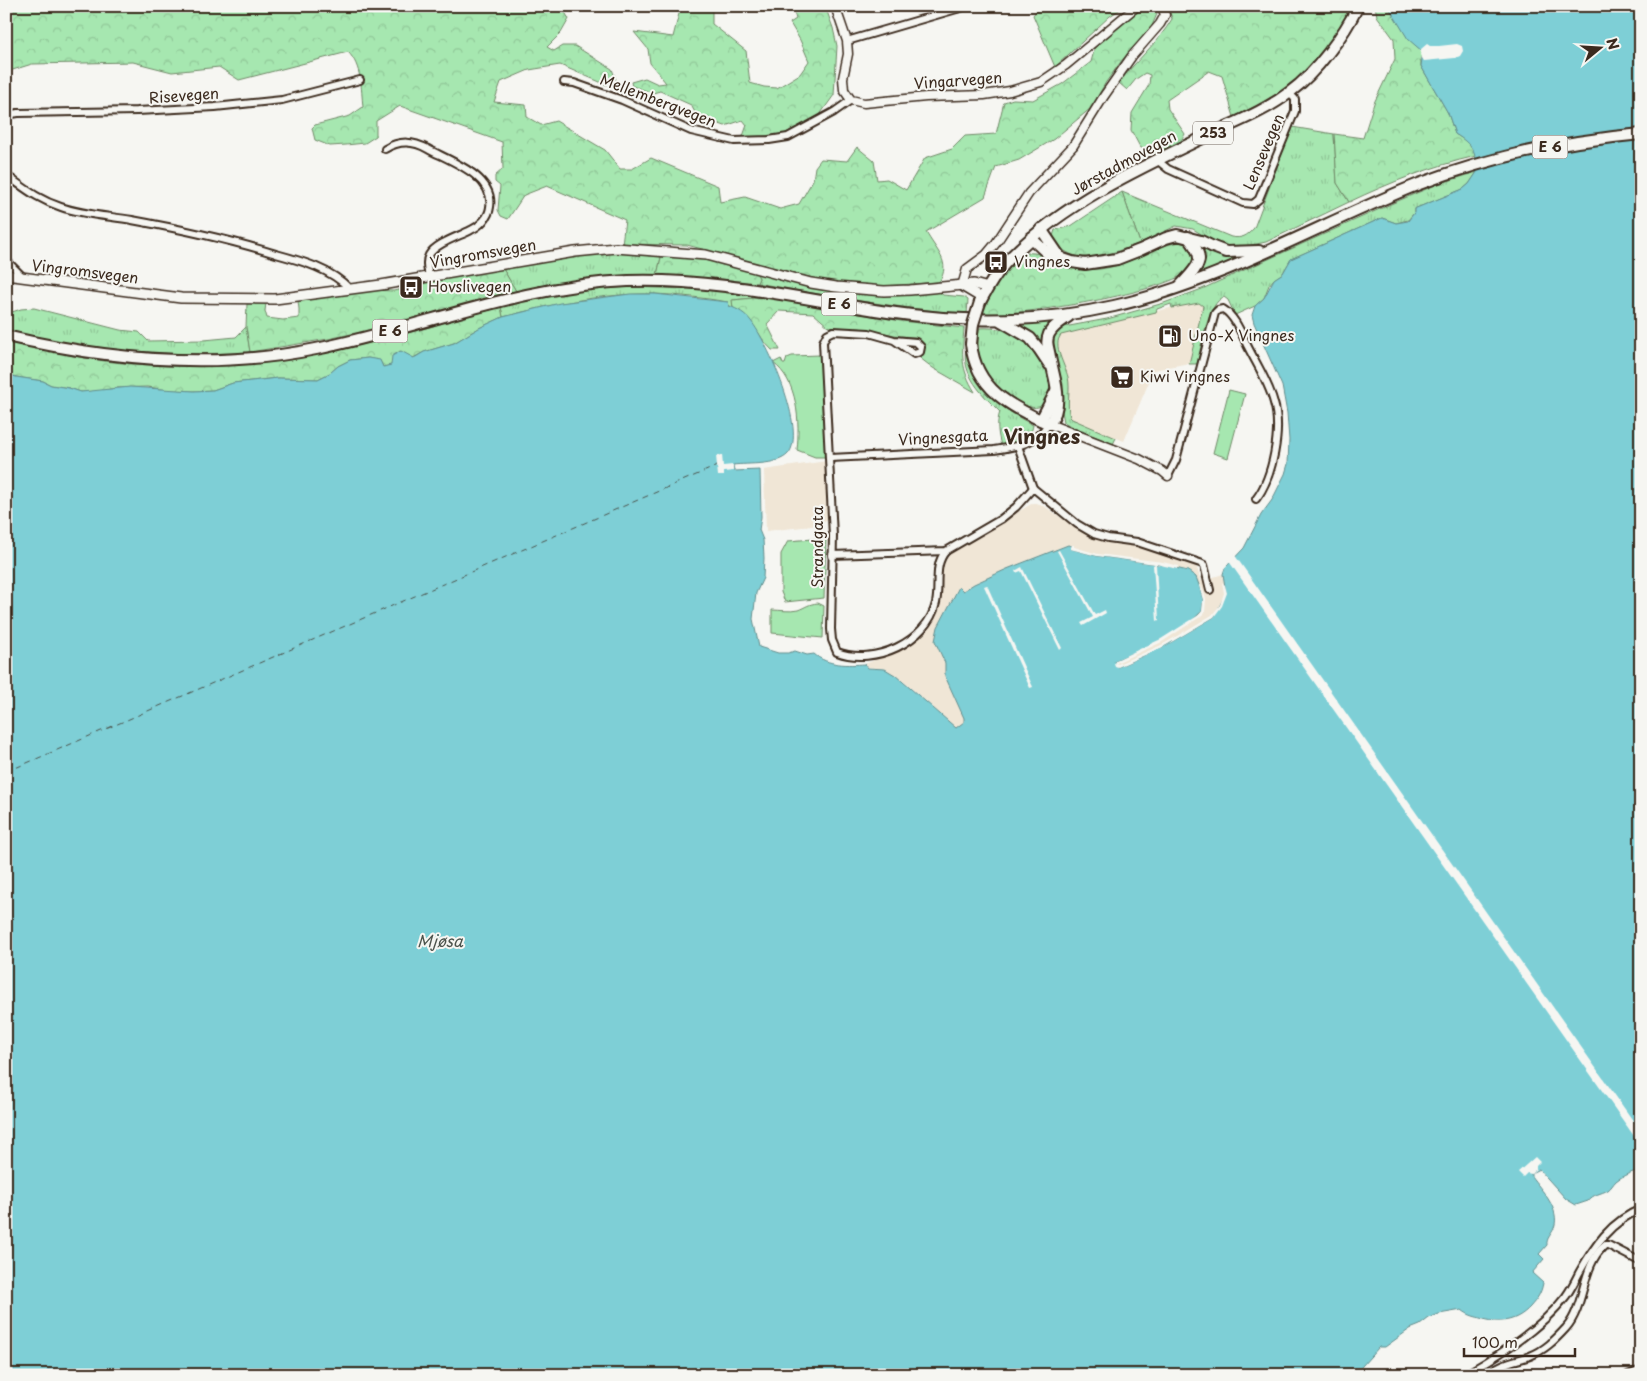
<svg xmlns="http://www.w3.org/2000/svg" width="1647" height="1381" font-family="'Playpen Sans',sans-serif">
<defs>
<pattern id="grass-tufts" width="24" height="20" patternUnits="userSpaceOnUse" patternTransform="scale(1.25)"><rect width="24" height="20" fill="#a6e7b0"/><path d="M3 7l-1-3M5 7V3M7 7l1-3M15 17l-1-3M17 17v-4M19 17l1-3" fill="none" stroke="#90c697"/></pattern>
<pattern id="forest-crowns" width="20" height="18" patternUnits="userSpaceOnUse" patternTransform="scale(1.25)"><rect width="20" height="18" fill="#a6e7b0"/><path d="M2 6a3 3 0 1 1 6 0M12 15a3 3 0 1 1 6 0" fill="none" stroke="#90c697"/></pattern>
</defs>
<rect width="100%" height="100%" fill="#f6f6f2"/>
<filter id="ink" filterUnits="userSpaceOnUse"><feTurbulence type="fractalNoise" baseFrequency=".02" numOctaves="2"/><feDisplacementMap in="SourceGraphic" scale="10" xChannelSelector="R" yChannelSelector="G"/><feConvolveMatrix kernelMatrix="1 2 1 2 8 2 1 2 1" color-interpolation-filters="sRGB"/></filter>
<g filter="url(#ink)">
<g fill="#f0e6d6">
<path d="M1201 301 1204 306 1194 362 1154 370 1124 441 1071 420 1068 416 1057 346 1059 336 1069 331Z"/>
<path d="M827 461 829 519 812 526 766 531 764 470Z"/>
<path d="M1033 503H1037L1047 508 1090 537 1130 544 1196 565 1201 581 1223 574 1227 593 1222 606 1202 625 1118 667 1114 663 1203 600 1195 577 1188 571 1097 556 1068 545 1007 569 974 584 966 591H957L935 641 945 663V676L964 718V722L956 728 903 681 885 669 868 667 865 664 906 647 932 624 939 604 943 566 950 553Z"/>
</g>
<g fill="url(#grass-tufts)" stroke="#708867">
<path d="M1292 127 1334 134 1337 183 1349 202 1266 242 1237 248 1217 244 1193 229 1176 226 1140 243 1122 192 1231 237C1242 239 1247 236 1254 228Z"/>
<path d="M1477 172 1469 184 1463 189 1414 209V213L1408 220 1396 223 1382 218 1291 259 1283 273 1274 279 1269 285 1264 298 1255 306 1235 315 1228 300 1224 297C1208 302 1201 348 1197 364H1189L1203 306 1199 303 1172 308 1171 304 1157 309 1156 312 1061 335C1052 345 1065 365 1068 377 1071 390 1066 404 1070 417L1072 419 1116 438 1113 444 1072 427 1064 422 1062 411 1063 384 1052 351 1051 341 1057 331 1064 327 1107 319 1164 303 1202 289 1393 203 1438 184Z"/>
<path d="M1200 244 1227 256 1240 257 1197 275 1204 260Z"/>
<path d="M622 252 662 253 657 275C609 276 563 282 516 291L503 269 581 254Z"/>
<path d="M756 272C778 279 800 286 823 290 862 297 900 293 939 292L943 295 964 297 968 300 967 314C896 308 827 296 757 283L759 278Z"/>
<path d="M632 287 713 290 765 297 733 300V308L729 306 728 302C704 298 679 295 655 294 604 293 553 304 503 317L501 307 534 299 584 290Z"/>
<path d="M34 308 120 330 139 332 148 341 204 340 236 337 246 327 250 352C164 357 90 351 6 330V314L21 309Z"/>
<path d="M1055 322 1043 346 1029 332 1017 325Z"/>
<path d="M979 328C995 327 1012 330 1026 340 1041 350 1060 388 1044 404 1031 416 1004 394 995 384 989 378 984 370 981 362 977 350 978 340 979 328Z"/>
<path d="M966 348C971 387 1000 408 1033 425 1031 441 1015 443 1001 446 998 434 996 423 1000 412 982 394 961 375 966 348Z"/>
</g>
<g fill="url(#forest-crowns)" stroke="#708867">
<path d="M6 6H557L563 9 569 19 561 33 547 47 554 51 562 46H575L612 69 616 80 607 85 560 65 529 70 501 82 494 102 526 105 527 117 541 125 556 121 605 150 620 169H632L651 158 718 186 720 202 745 197 780 209 799 204 813 180 815 167 821 159 847 161 857 147 874 161 877 180 887 179 906 190 925 158 952 149 965 136 996 134 1004 102 1013 99 1033 100 1062 84 1091 62 1095 47 1138 10 1148 7 1154 9 1157 14 1151 28 1123 59 1106 82 1091 108 1054 139 1019 160 996 167 985 197 926 232C936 251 952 262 939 282L885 286 852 284 819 280 687 245 622 244 625 220 547 186 524 195 508 219 501 216 498 210 500 186 495 182V176L503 169 502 142 400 106 376 121V136L365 143 346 145 330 146 315 140 312 128 315 125 350 116 363 107C361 88 362 66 348 52L239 80 219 67 172 72 133 62 32 64 6 72Z"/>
<path d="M681 6H712V24L746 51 750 83 764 87 777 88 800 74 809 61 800 40 790 23 796 19 792 6H825L833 28 837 46 834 95 819 116 784 134 742 139 747 125 743 120 725 126 697 116 691 105 660 91 653 93 632 86 631 82 645 78 658 84 666 83 650 63 648 49 634 32 673 37Z"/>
<path d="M1040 6H1125L1110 16 1055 67 1033 15Z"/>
<path d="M1168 6H1353C1335 33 1317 64 1291 84 1274 97 1253 107 1234 117L1222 76 1209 71 1167 100 1168 109 1185 134 1180 143 1155 156 1140 147 1131 130 1132 113 1149 85 1150 75 1145 73 1136 79 1127 90 1119 83C1135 61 1158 43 1172 19Z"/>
<path d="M1375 6H1388L1408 38 1424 52 1421 58V66L1448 113 1455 134 1468 142 1476 156C1432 166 1389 183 1349 202L1337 183 1334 134 1363 138 1374 103 1395 59 1394 39 1377 16Z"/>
<path d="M1122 192 1140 243C1113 253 1069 272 1053 236L1055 230 1071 226Z"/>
<path d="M1180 242 1190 246 1196 253C1195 258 1194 264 1192 268 1171 293 1017 316 983 314 989 296 1010 249 1034 253 1043 254 1051 260 1059 263 1072 269 1086 270 1100 269 1129 266 1152 246 1180 242Z"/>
<path d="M662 253 714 261 756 272 759 278 757 283 712 278 657 275Z"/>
<path d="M503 269 516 291 360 332 328 339 250 352 246 327 247 304 266 303 265 311 267 318 283 320 299 318V309L298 301 373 290 393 291 415 287 430 281Z"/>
<path d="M765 297 901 321 964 328C962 355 960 368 975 392L933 368 920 358 924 353V344L916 337 900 336 859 328 829 327 813 313 779 311 767 324 780 350H772C757 336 752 315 733 308L732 300Z"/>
<path d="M501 307 503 317 479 328 454 343 424 352 413 358 400 351 395 355 392 365 383 367 380 361 368 358 350 360 338 366 330 373 318 379 278 378 233 383 213 390 194 391 168 390 147 387 115 388 97 392H81L69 388 51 385 43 381 16 377 6 373V341C32 347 58 353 84 358 146 368 214 369 276 361 353 351 427 327 501 307Z"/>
</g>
<g fill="#a6e7b0" stroke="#708867">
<path d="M820 355 826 457H815L797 450C800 423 798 380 773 363L781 359 783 364H785L787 358 792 356Z"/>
<path d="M1229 390 1245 394 1228 458 1213 453Z"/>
<path d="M826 538 824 598 785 602 781 592V554L788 541Z"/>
<path d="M818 603 824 606 823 638 772 633V610C780 610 790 612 798 610 806 607 808 604 818 603Z"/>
</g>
<path fill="#7ecfd6" stroke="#638d8c" d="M1388 6H1641V1170C1631 1172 1624 1175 1616 1181 1613 1184 1611 1188 1608 1190 1601 1194 1593 1194 1588 1201L1576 1205 1566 1199 1539 1169 1531 1173V1176C1541 1190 1561 1209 1554 1228 1552 1234 1546 1238 1547 1245L1539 1254 1544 1259 1532 1273 1543 1283C1541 1294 1537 1299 1530 1307 1516 1322 1499 1324 1480 1318 1473 1316 1468 1315 1462 1310L1439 1314 1429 1318 1420 1325 1410 1329 1385 1347H1379L1354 1375H6V373L16 377 43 381 51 385 69 388 81 392 130 387 194 391 213 390 233 383 278 378 318 379 330 373 338 366 350 360 368 358 380 360 383 367 391 365 392 356 401 351 414 358 424 352 454 343 479 328 503 317 560 303 630 294H655L728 302 729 306C738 309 746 314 751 321 767 341 808 432 788 454 777 466 748 463 733 465L734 471 760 470 761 517 759 530 763 540 764 558 763 578 756 593 753 619 759 647 778 653H788L795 651 807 655 814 654C828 666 848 665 865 664L868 668 885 669 895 675 956 728 964 722V718L945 676V663L935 641 938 627 959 587 963 591 974 584 1007 569 1068 545 1072 546 1071 549 1097 556 1163 565 1188 571 1196 577 1199 585 1203 600 1202 611C1181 634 1144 648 1116 660L1114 661 1118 667 1163 647 1214 617 1226 593 1223 574 1225 568 1244 548 1261 515 1272 500 1285 474 1288 464 1289 440 1287 413 1282 386 1254 323 1252 315 1255 306 1264 298 1274 279 1283 273 1291 259 1382 218 1396 223 1408 221 1414 213V209L1463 189 1469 184 1477 172C1476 152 1473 145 1455 134L1448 113 1421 66 1423 52 1408 39Z"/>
<g fill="#f6f6f2">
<path d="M1427 44 1430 46H1439L1457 44 1462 46 1463 51 1460 56 1455 58 1424 61 1420 55 1421 49Z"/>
<path d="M722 455 723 466 733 465V471L724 472V476H718L716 456Z"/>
<path d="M1072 545H1074V547L1098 554 1163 562 1178 566 1177 569 1156 564 1159 620 1157 621 1153 565 1155 564 1097 556 1070 549Z"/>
<path d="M1059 550 1095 615 1105 610 1106 613 1083 626 1081 623 1093 617 1057 551Z"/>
<path d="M1234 554 1641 1132V1146L1228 560Z"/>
<path d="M1022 567 1062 648 1060 650 1021 571 1016 573 1015 571Z"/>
<path d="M1222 582 1225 585 1227 593 1222 606 1214 617 1163 647 1118 667 1115 666 1114 663 1116 660 1161 639 1199 615 1202 611 1203 600 1199 586 1201 585 1206 599 1205 612 1200 617 1162 642 1116 663 1118 664 1162 645 1212 615 1220 605 1224 593Z"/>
<path d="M987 585 1033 687 1030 688 984 586Z"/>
<path d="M1535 1157 1540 1162 1536 1166V1169L1531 1174 1527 1173 1523 1177 1518 1172Z"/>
</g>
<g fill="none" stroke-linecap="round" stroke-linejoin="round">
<path stroke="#4c534c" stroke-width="1" stroke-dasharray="6 5" stroke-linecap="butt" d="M6 772 717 466"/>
<g stroke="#3b2a1e" stroke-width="10">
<g id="minor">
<path d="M847 41 967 6"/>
<path d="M564 82 574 83 622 100 691 131 734 141 769 140 788 137 834 112 851 100"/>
<path d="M6 115 18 113 137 111 215 107 282 100 360 80"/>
<path d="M385 149C400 140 413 141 428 149 450 161 495 176 490 207 489 217 480 226 471 230 460 236 436 243 429 255 425 262 428 270 429 277"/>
<path d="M1157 160 1168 169 1243 203 1253 204 1259 199 1295 111V99L1289 93"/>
<path d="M6 175C26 189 37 199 61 207 84 215 109 216 132 220 181 229 228 239 276 254 302 261 331 269 350 289"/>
<path d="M6 260 24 278"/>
<path d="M894 340 914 354 920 352 921 347 916 342 894 340 869 333 833 331 827 334 823 342 833 536 831 629 832 640 837 652C874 666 927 642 936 603 940 586 933 565 946 551"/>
<path d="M1018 446 1033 488"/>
<path d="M830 458 994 450C1020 446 1032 445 1049 424"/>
<path d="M1168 476 1176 460 1215 313 1218 310 1223 309C1235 316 1242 335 1248 347 1257 365 1269 383 1274 403 1282 430 1273 477 1256 499"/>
<path d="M832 555 946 551 1001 519 1016 507 1033 488 1077 524 1094 534 1108 538 1137 542 1200 563 1204 565 1210 590"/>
<path d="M1464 1375C1500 1355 1541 1329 1566 1296 1571 1289 1575 1281 1579 1273 1594 1246 1611 1221 1641 1209"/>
<path d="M1488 1375C1498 1363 1516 1361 1530 1356 1545 1350 1555 1340 1566 1328 1586 1305 1581 1266 1605 1245H1608L1641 1262"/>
<path d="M1628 1375 1641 1370"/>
</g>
</g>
<g stroke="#3b2a1e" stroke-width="11">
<g id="tertiary">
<path d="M835 6 847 41 848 54 843 78 844 90 851 100 864 103 926 97 984 95 1010 91 1041 82 1066 65 1137 6"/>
<path d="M962 286 967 269 986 255 996 243 1029 193 1073 146 1104 96 1132 56 1160 24 1165 15 1162 6"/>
<path d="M1049 424 1139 459 1162 471 1168 476"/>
</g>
</g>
<g stroke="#3b2a1e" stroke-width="12">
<g id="secondary">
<path d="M6 275 181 298 275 299 381 285 575 252 616 248 706 255 811 283 836 287 884 291 910 290 974 284 988 288"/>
<path d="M962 286 982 298"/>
</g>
</g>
<g stroke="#3b2a1e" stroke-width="14">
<g id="primary">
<path d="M980 302C989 285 999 268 1013 255 1065 202 1146 165 1213 133 1239 121 1267 110 1290 92 1316 73 1344 35 1358 6"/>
<path d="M971 344C976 389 1010 406 1047 423"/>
</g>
</g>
<g stroke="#3b2a1e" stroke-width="14">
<g id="trunk">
<path d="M1041 229 1060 257"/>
<path d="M1031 238 1048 254 1072 262 1085 264 1117 259 1140 250 1166 238 1177 235 1201 241 1213 247 1226 252 1259 251"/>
<path d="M1180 286C1198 266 1208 261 1188 237"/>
<path d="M1001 321 1030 338 1039 349 1049 364"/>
<path d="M6 336C108 360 213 370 316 349 420 328 521 285 628 281 716 278 801 299 888 312 963 323 1039 323 1114 306 1221 282 1318 224 1419 184 1490 157 1565 141 1641 134"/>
<path d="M1041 420 1056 391"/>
<path d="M1049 424C1065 404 1054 379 1050 357 1049 348 1045 343 1049 334 1053 326 1062 321 1069 316"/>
</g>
</g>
<use href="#minor" stroke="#f6f6f2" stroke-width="6"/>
<use href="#tertiary" stroke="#f6f6f2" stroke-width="8"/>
<use href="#secondary" stroke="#f6f6f2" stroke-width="9"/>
<use href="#primary" stroke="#f6f6f2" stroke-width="10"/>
<use href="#trunk" stroke="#f6f6f2" stroke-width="10"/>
<g stroke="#3b2a1e" stroke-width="14" stroke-linecap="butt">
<path id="primary-bridge" d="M971 344 973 324 980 302"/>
</g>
<use href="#primary-bridge" stroke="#f6f6f2" stroke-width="10"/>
</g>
</g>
<defs>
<g id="bus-square" transform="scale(1.25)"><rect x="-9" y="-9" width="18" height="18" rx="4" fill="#3b2a1e" stroke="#f6f6f2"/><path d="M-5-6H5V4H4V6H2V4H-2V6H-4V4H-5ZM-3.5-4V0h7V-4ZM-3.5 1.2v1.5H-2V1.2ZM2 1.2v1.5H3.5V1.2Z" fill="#fff"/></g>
<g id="fuel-square" transform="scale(1.25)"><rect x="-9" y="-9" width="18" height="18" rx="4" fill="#3b2a1e" stroke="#f6f6f2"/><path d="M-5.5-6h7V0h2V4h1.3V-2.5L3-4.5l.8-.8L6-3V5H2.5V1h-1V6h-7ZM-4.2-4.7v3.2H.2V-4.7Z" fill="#fff"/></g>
<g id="supermarket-square" transform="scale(1.25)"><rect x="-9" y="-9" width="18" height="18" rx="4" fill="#3b2a1e" stroke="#f6f6f2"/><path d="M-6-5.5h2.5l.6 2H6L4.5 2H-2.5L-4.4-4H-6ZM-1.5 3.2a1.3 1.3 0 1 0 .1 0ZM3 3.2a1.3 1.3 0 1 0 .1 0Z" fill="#fff"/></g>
</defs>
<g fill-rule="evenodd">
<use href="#bus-square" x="996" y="262"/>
<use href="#bus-square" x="411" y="287"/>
<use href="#fuel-square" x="1170" y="336"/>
<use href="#supermarket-square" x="1122" y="377"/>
</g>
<g text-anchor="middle" stroke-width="4" stroke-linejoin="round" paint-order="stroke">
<g fill="#f6f6f2" stroke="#73675e" stroke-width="1">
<rect x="1193" y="121.5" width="40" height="23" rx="4"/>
<rect x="1532.5" y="135.5" width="35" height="23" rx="4"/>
<rect x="821.5" y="292.5" width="35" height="23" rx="4"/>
<rect x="372.5" y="319.5" width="35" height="23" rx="4"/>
</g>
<g font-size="14" font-weight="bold" fill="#3b2a1e">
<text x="1213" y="138">253</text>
<text x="1550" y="152">E 6</text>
<text x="839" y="309">E 6</text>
<text x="390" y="336">E 6</text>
</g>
<g font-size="15" fill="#3b2a1e" stroke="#f6f6f2">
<text transform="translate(958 81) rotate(-4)" y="5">Vingarvegen</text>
<text transform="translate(184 96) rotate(-4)" y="5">Risevegen</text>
<text transform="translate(658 101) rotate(21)" y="5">Mellembergvegen</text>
<text transform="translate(1264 152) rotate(-67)" y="5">Lensevegen</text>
<text transform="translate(1124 163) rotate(-29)" y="5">Jørstadmovegen</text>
<text transform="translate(483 254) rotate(-10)" y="5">Vingromsvegen</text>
<text transform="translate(85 272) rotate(7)" y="5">Vingromsvegen</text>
<text transform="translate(943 438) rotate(-3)" y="5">Vingnesgata</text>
<text transform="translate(818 547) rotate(-90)" y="5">Strandgata</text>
</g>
<g font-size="15" fill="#3b2a1e" stroke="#f6f6f2" text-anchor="start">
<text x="1014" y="267">Vingnes</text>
<text x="428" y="292">Hovslivegen</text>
<text x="1188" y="341">Uno-X Vingnes</text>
<text x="1140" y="382">Kiwi Vingnes</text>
</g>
<g font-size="16" font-style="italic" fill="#4c534c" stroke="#f6f6f2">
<text x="440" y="947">Mjøsa</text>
</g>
<g font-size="20" font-weight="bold" fill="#3b2a1e" stroke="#f6f6f2">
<text x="1042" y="444">Vingnes</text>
</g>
</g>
<rect width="1647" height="1381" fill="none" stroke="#f6f6f2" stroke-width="25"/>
<rect x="12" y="12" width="1622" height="1356" fill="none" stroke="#3b2a1e" stroke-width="2" filter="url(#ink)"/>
<g transform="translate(1600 48) rotate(72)" stroke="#f6f6f2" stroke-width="4" paint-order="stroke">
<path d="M0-4L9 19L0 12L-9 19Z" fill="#3b2a1e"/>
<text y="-8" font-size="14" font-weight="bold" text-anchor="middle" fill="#3b2a1e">N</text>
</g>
<path d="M1464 1348v8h111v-8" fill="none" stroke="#3b2a1e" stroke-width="2.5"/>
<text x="1472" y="1348" font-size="15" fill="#3b2a1e" stroke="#f6f6f2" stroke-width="4" paint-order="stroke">100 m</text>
</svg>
